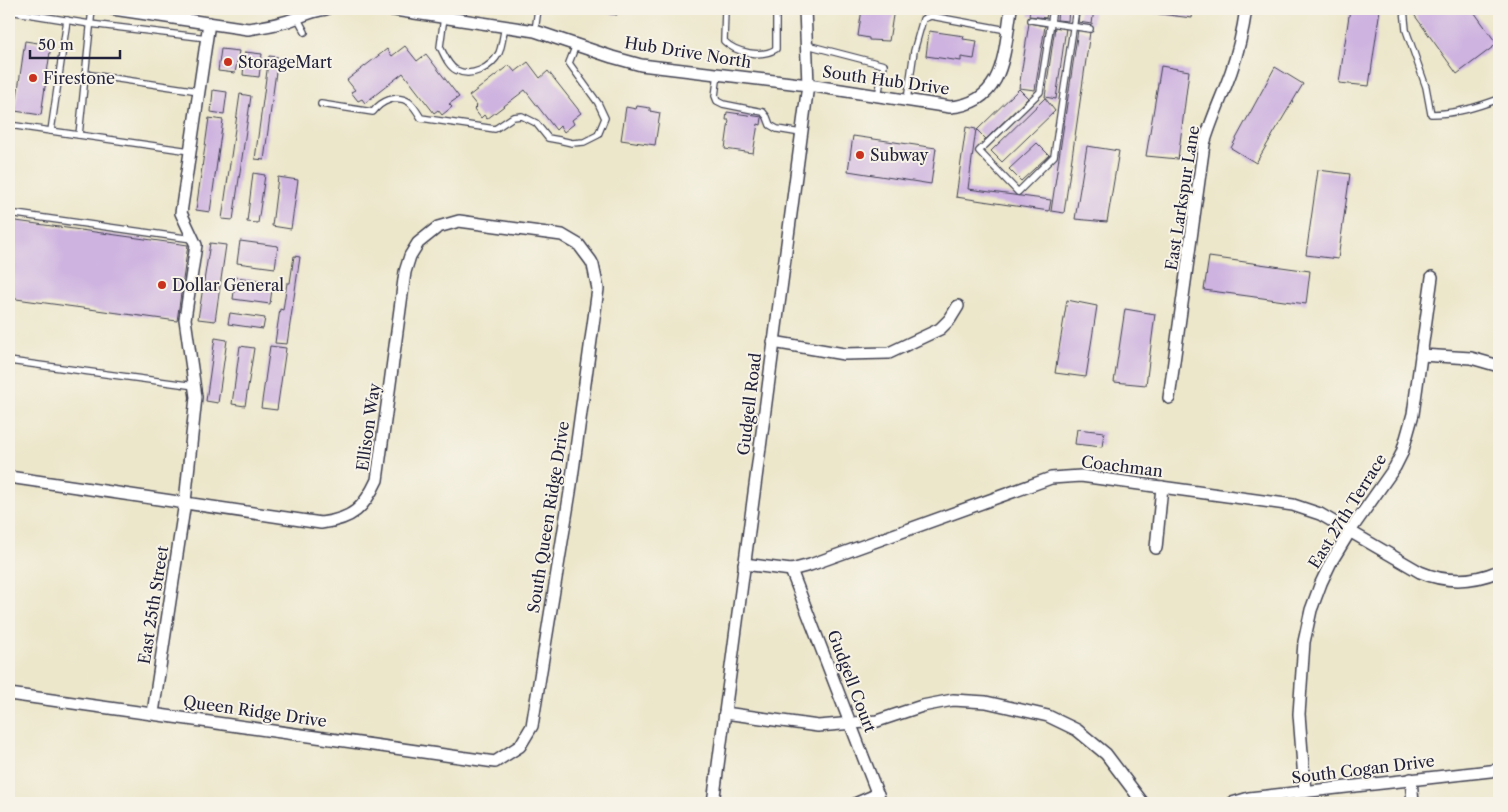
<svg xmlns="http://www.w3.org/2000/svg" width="1508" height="812" font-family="'Libre Caslon Text',serif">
<rect width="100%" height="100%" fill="#f7f3e8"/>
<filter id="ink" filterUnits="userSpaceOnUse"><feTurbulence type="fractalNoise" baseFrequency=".02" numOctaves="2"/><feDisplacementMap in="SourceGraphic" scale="10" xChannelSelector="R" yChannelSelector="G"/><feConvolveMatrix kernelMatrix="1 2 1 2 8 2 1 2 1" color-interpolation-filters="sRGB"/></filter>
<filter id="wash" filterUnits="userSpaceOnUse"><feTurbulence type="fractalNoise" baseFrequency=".0096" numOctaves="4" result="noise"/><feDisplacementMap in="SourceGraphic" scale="20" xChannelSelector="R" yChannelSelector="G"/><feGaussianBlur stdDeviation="1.12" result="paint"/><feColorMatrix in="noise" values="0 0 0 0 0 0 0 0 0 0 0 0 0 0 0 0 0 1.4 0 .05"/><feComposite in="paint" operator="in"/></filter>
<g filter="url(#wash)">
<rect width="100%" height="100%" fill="#ece7cb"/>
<g id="blocks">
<g fill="#ceb3e0">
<path d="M583 9H618L617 15Z"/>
<path d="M862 9H894L889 41 869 40V38L858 36Z"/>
<path d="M1030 9H1048L1046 18 1029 16Z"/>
<path d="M1058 9H1069L1068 21 1057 20Z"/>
<path d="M1080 9H1094L1092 24 1078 22Z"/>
<path d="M1120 9H1193L1192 18Z"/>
<path d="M1350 9H1380L1369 86 1339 83Z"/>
<path d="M1410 9H1472L1497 44 1457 74Z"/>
<path d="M1029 23 1045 26 1035 90 1019 88Z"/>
<path d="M1055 27 1066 28 1056 99 1045 97Z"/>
<path d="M1078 30 1090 32 1064 213 1051 211Z"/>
<path d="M929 31 964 36 963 39 977 41 974 59 961 57V61L926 56Z"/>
<path d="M25 41 51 45 41 115 15 111Z"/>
<path d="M405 46 417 61 426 54 459 97 449 104 452 107 442 115 438 110 434 113 403 73 365 103 362 99 358 101 351 92 355 90 347 80 387 49 392 56Z"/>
<path d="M221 49 239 51 235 73 218 71Z"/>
<path d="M245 52 262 54 259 77 243 75Z"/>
<path d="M269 56 278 57 264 160 255 159Z"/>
<path d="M528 62 540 78 548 71 581 113 572 120 574 124 564 132 560 126 556 130 525 90 487 119 484 115 481 118 474 109 477 106 469 96 509 65 515 72Z"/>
<path d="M1161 66 1189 71 1178 159 1146 156Z"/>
<path d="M1275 67 1303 84 1256 163 1231 148Z"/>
<path d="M1019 89 1028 98 986 139 977 130Z"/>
<path d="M213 90 227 92 224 114 211 112Z"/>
<path d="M240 94 251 96 233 220 222 219Z"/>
<path d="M1045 98 1055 111 1002 162 991 151Z"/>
<path d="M637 106 650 108V111L660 113 655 145 621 140 626 107 636 109Z"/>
<path d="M727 112 762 117 761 125 758 124 753 153 725 149 729 120H726Z"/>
<path d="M209 118 223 120 210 212 196 210Z"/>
<path d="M966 127 976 129 968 189 1051 200 1049 211 956 197Z"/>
<path d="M853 136 936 148 931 184 848 171Z"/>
<path d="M1037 143 1049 155 1021 181 1009 169Z"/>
<path d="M1087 146 1119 151 1107 222 1075 219Z"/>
<path d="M1318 170 1350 174 1338 259 1306 255Z"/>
<path d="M253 173 265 175 258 223 247 222Z"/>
<path d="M278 177 298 180 291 229 272 226Z"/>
<path d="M9 220 188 245 177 321 9 298Z"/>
<path d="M240 241 278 246 275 268 237 263Z"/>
<path d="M210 243 226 245 215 321 198 319Z"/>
<path d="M294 256 300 257 287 344 275 343 280 309 283 310 287 283H290Z"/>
<path d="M1209 257 1310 271 1306 304 1204 290Z"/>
<path d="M236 277 273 282 270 304 233 299Z"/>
<path d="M1067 300 1097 306 1086 377 1055 373Z"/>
<path d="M1125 309 1155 314 1146 385 1114 382Z"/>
<path d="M230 313 265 318 263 329 228 324Z"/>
<path d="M215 338 227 340 218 403 206 401Z"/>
<path d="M240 346 254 348 245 406 232 404Z"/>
<path d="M270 346 286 348 277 410 261 408Z"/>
<path d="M1077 429 1104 432 1102 447 1075 444Z"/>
</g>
</g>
</g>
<g filter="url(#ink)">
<use href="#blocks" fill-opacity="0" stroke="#404051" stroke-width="1"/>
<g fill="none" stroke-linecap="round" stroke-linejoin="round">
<g stroke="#404051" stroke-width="8">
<g id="lane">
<path d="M725 9 724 41C736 53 762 58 776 49V9"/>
<path d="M1053 9 1040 92 979 151 1018 192 1054 156 1076 9"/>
<path d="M1404 9 1406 30 1426 87 1431 114C1455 114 1477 107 1499 99"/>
<path d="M9 11 90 24 207 38"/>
<path d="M573 12V9"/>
<path d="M297 17 305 32"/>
<path d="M444 17 440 47C444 54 448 66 456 70 471 78 491 68 499 53 502 46 503 35 505 26"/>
<path d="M1031 20 1090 29"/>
<path d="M535 31 538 9"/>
<path d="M807 45 884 65 878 96"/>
<path d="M85 74 199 91"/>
<path d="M718 74 715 96 717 101 723 104 763 112 767 117 770 125 777 129 801 133"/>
<path d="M907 100 914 51 923 19 931 16 1007 30"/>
<path d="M321 104 373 112C381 101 396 94 409 102 414 106 418 113 421 118L495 129 513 117 522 116 536 123 548 138 559 140 572 143 584 142 598 135 605 118 598 103 569 63 576 45"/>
<path d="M9 125 190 151"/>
<path d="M51 131 67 20"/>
<path d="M79 135 92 9"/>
<path d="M9 213 192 239"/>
<path d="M9 361 195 386"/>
</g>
</g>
<g stroke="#404051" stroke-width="14">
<g id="street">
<path d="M113 9 248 29C262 27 274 25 288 21 302 16 311 11 326 9"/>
<path d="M388 9 535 31 612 57 641 65 808 85 950 107C1005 103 1004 52 1011 9"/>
<path d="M773 342 844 354 889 353 940 329 950 319 958 306"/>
<path d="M1421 355 1471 358 1499 366"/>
<path d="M1169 398 1204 144C1211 120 1222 97 1231 72 1238 52 1243 30 1246 9"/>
<path d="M9 477 321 523C353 519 364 508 377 480L405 272 410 256 418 243 438 227 459 221 562 235 579 245 591 261 593 265 598 289 570 492 532 726 520 746 495 762 9 694"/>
<path d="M1156 548 1162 487"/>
<path d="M744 564 791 570 810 565 1051 478 1081 476 1293 505 1320 514 1420 572C1446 583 1473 582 1499 571"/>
<path d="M791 570 881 803"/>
<path d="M153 713 185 502 196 397 185 319 196 245 181 213 209 23"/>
<path d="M725 713 818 726 877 721 922 706 953 700 986 702 1048 716 1077 730 1106 754 1143 803"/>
<path d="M1411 779 1413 803"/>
<path d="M1305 792 1299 714 1304 642 1311 610 1321 583 1331 562 1350 531 1395 467 1402 453 1413 414 1432 277"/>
<path d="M713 803 808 85 805 9"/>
<path d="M857 803 878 794"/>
<path d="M1232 803 1249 798 1499 770"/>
</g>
</g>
<use href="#lane" stroke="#fff" stroke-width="5.5"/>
<use href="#street" stroke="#fff" stroke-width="11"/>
</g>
</g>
<g fill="#c8321e" stroke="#f7f3e8" stroke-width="2">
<circle cx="228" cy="62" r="5"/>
<circle cx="33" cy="78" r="5"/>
<circle cx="860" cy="155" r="5"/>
<circle cx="162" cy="285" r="5"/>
</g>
<g text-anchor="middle" stroke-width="4" stroke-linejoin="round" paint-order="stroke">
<g font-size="16" fill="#22223b" stroke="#f7f3e8">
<text transform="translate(688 52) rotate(9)" y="6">Hub Drive North</text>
<text transform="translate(886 80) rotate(8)" y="6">South Hub Drive</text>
<text transform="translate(1182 198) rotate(-81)" y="6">East Larkspur Lane</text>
<text transform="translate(749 404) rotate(-83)" y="6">Gudgell Road</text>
<text transform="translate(368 427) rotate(-82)" y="6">Ellison Way</text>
<text transform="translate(1122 466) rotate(7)" y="6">Coachman</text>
<text transform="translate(1347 511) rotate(-58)" y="6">East 27th Terrace</text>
<text transform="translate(548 517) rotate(-81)" y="6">South Queen Ridge Drive</text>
<text transform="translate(153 605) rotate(-81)" y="6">East 25th Street</text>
<text transform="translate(852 681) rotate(69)" y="6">Gudgell Court</text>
<text transform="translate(255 711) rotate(8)" y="6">Queen Ridge Drive</text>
<text transform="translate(1363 769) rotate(-7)" y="6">South Cogan Drive</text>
</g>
<g font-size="16" fill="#22223b" stroke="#f7f3e8" text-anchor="start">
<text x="238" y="68">StorageMart</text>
<text x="43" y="84">Firestone</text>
<text x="870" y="161">Subway</text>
<text x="172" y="291">Dollar General</text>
</g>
</g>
<rect width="1508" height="812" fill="none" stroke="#f7f3e8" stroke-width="30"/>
<path d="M30 50v8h90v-8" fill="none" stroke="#22223b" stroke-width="2.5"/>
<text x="38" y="50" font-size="15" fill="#22223b" stroke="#f7f3e8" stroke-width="4" paint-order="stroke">50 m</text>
</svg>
